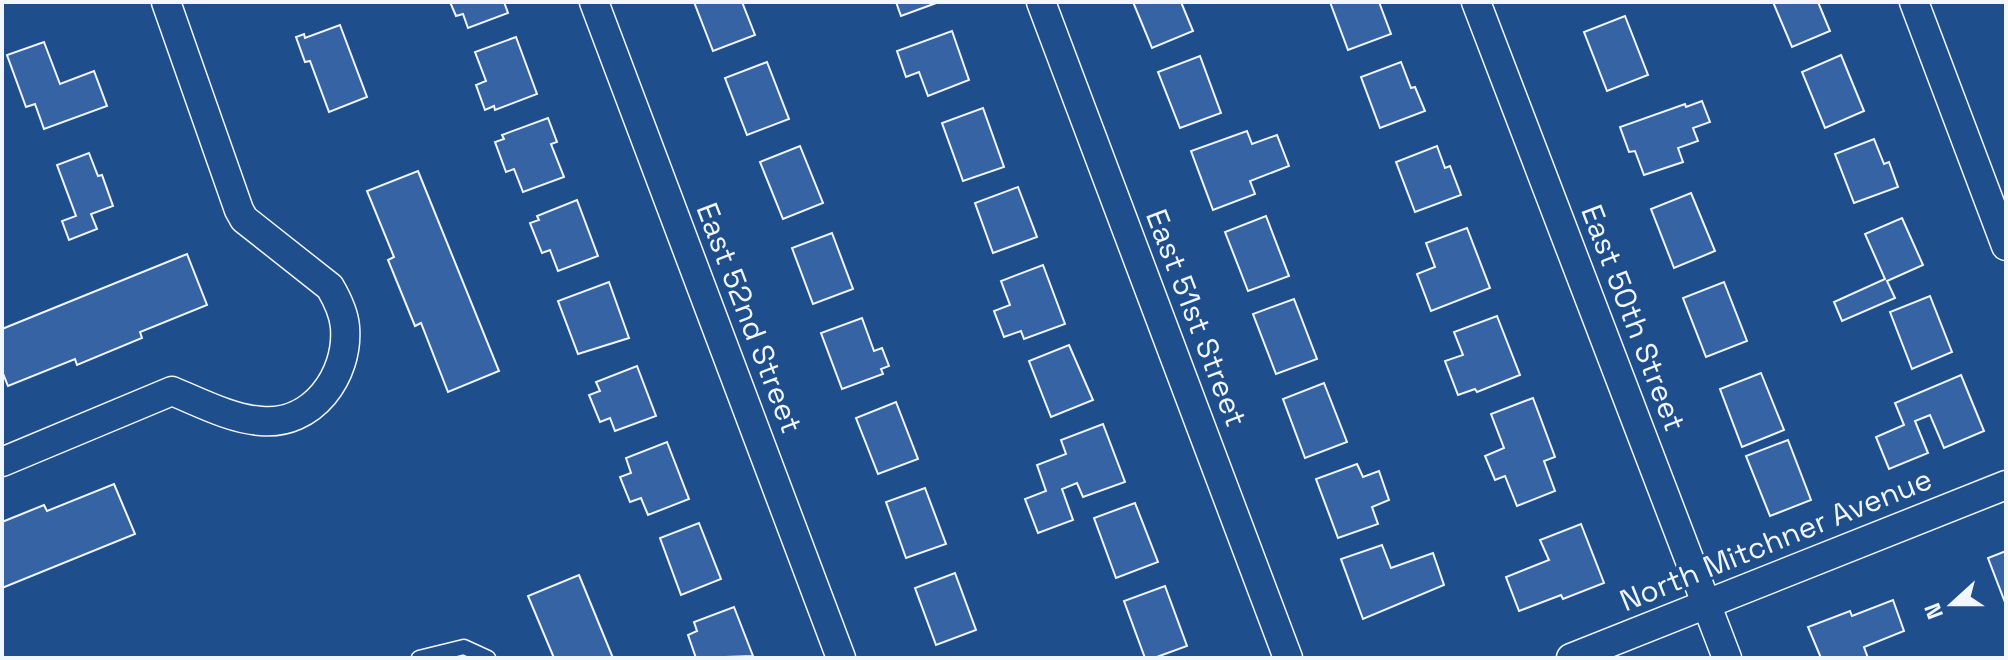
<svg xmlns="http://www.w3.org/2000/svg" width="2008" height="660" font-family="'Space Grotesk',sans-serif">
<rect width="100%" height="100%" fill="#1f4e8c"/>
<g fill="#3563a3" stroke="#f2f6ff" stroke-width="2">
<path d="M450 2H504L508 13 468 28 463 14 456 16Z"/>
<path d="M694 2H742L755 35 713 51Z"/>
<path d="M896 2H939L901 16Z"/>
<path d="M1133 2H1181L1193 31 1152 48Z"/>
<path d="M1330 2H1379L1391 34 1348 50Z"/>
<path d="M1773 2H1818L1830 31 1792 47Z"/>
<path d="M1625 16 1648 75 1607 91 1584 32Z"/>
<path d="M340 25 367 97 329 112 310 61 305 62 296 37 304 34 305 38Z"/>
<path d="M952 31 969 80 928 96 919 72 906 77 897 51Z"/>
<path d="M516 37 537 94 495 110 494 106 485 110 476 85 486 81 475 52Z"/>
<path d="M44 42 60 84 94 71 107 106 44 129 35 104 26 107 7 55Z"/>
<path d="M1841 55 1864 111 1825 128 1802 72Z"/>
<path d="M1200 56 1221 113 1180 128 1158 72Z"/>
<path d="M767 62 789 119 747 135 725 78Z"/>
<path d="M1401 62 1411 88 1415 87 1425 111 1380 128 1361 77Z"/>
<path d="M1702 101 1710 122 1693 128 1698 141 1678 148 1683 162 1644 175 1635 151 1629 152 1620 127 1685 104 1686 107Z"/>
<path d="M983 108 1004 167 963 181 942 123Z"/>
<path d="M548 118 557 142 551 144 564 177 523 192 514 169 506 172 495 142 504 139 502 135Z"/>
<path d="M1247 131 1252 144 1277 135 1289 166 1250 181 1255 194 1213 210 1191 151Z"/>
<path d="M1874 139 1884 164 1889 162 1898 187 1854 203 1835 154Z"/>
<path d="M800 146 823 203 783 219 760 162Z"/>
<path d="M1437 146 1445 168 1450 166 1461 195 1415 212 1396 162Z"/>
<path d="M89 153 98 176 102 175 113 206 91 214 97 229 69 240 62 221 76 216 57 165Z"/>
<path d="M418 171 499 371 448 392 421 323 415 326 388 260 394 257 367 191Z"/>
<path d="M1018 187 1037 237 993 253 975 203Z"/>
<path d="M1691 193 1715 251 1674 268 1651 209Z"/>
<path d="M577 200 598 256 558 271 550 250 542 253 530 223 539 220 537 216Z"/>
<path d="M1266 216 1289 276 1248 291 1225 232Z"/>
<path d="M1902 218 1923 265 1887 281 1895 298 1842 321 1834 302 1885 279 1865 234Z"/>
<path d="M1467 228 1490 288 1431 311 1417 274 1435 267 1426 243Z"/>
<path d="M832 233 853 289 813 304 792 248Z"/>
<path d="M187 254 207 305 140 332 142 338 77 365 75 359 8 386 2 371V329Z"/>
<path d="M1043 265 1065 324 1024 339 1021 331 1004 337 994 311 1010 305 1001 281Z"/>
<path d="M609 282 629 338 578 354 558 301Z"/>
<path d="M1724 282 1747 341 1706 357 1683 298Z"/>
<path d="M1930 296 1952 352 1912 369 1890 312Z"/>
<path d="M1294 299 1317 359 1276 374 1253 314Z"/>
<path d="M1497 316 1520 375 1477 392 1475 389 1458 395 1445 361 1463 355 1454 332Z"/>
<path d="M862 318 874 351 882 348 889 366 881 369 883 374 842 389 821 333Z"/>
<path d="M1069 345 1093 400 1051 417 1029 361Z"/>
<path d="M637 366 656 416 615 431 610 418 600 422 589 395 600 391 596 382Z"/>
<path d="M1761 373 1784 430 1742 447 1720 389Z"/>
<path d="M1961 375 1984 431 1944 448 1930 415 1915 421 1928 453 1889 469 1876 437 1904 425 1895 403Z"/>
<path d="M1324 383 1347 442 1305 458 1283 399Z"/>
<path d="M1533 398 1555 457 1544 461 1555 491 1517 506 1505 476 1495 480 1485 456 1504 448 1491 414Z"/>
<path d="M896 402 918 459 878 474 856 418Z"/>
<path d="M1103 424 1125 482 1083 497 1077 483 1062 489 1073 520 1038 533 1025 499 1046 491 1037 465 1066 454 1061 440Z"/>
<path d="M1788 440 1811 500 1770 516 1746 456Z"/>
<path d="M667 442 689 499 648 515 641 498 630 502 620 477 631 473 626 458Z"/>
<path d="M1357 464 1363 477 1379 471 1389 500 1372 507 1378 524 1338 538 1316 479Z"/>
<path d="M114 484 135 534 2 588V522L44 505 47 511Z"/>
<path d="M925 488 946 544 906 558 886 502Z"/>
<path d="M1135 503 1158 562 1116 578 1094 518Z"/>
<path d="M699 523 721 579 681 595 660 538Z"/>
<path d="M1581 524 1604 583 1563 599 1561 595 1519 611 1506 577 1549 560 1540 540Z"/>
<path d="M1382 545 1391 568 1433 553 1444 585 1363 619 1341 559Z"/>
<path d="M2006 551V605L1988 558Z"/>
<path d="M955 573 976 630 936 645 915 588Z"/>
<path d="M579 575 613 658H554L528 596Z"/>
<path d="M1165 586 1187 646 1154 658H1145L1124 601Z"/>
<path d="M1893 600 1904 631 1864 647 1868 658H1821L1808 627 1850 611 1852 616Z"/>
<path d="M734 607 753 656 696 658 688 635 697 631 694 622Z"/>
</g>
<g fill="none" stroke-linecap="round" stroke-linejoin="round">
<g stroke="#f2f6ff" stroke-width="17">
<path id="lane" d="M419 658 464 647 488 658"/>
</g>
<g stroke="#f2f6ff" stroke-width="31">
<g id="street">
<path d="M594 2 841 658"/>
<path d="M1041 2 1288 658"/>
<path d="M1476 2 1727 658"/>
<path d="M1914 2 2006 246"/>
<path d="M2 462 172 391C199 402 231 419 261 421 312 426 349 376 345 327 344 313 337 299 330 287L244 219 239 210 166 2"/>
<path d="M1571 658 2006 485"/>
</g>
</g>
<use href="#lane" stroke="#1f4e8c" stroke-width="14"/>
<use href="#street" stroke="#1f4e8c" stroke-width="28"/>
</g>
<g text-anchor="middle" stroke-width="6" stroke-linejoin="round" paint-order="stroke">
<g font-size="30" fill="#f2f6ff" stroke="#1f4e8c">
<text transform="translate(749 318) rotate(69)" y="10">East 52nd Street</text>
<text transform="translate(1196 318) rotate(69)" y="10">East 51st Street</text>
<text transform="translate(1633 318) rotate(69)" y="10">East 50th Street</text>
<text transform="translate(1776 540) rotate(-22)" y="10">North Mitchner Avenue</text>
</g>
</g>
<rect width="2008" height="660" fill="none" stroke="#f2f6ff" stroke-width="8"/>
<g transform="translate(1952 604) rotate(249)" stroke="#1f4e8c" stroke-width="6" paint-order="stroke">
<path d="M0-6L14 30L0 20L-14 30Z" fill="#f2f6ff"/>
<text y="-12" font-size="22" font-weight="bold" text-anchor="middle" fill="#f2f6ff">N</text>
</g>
</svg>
